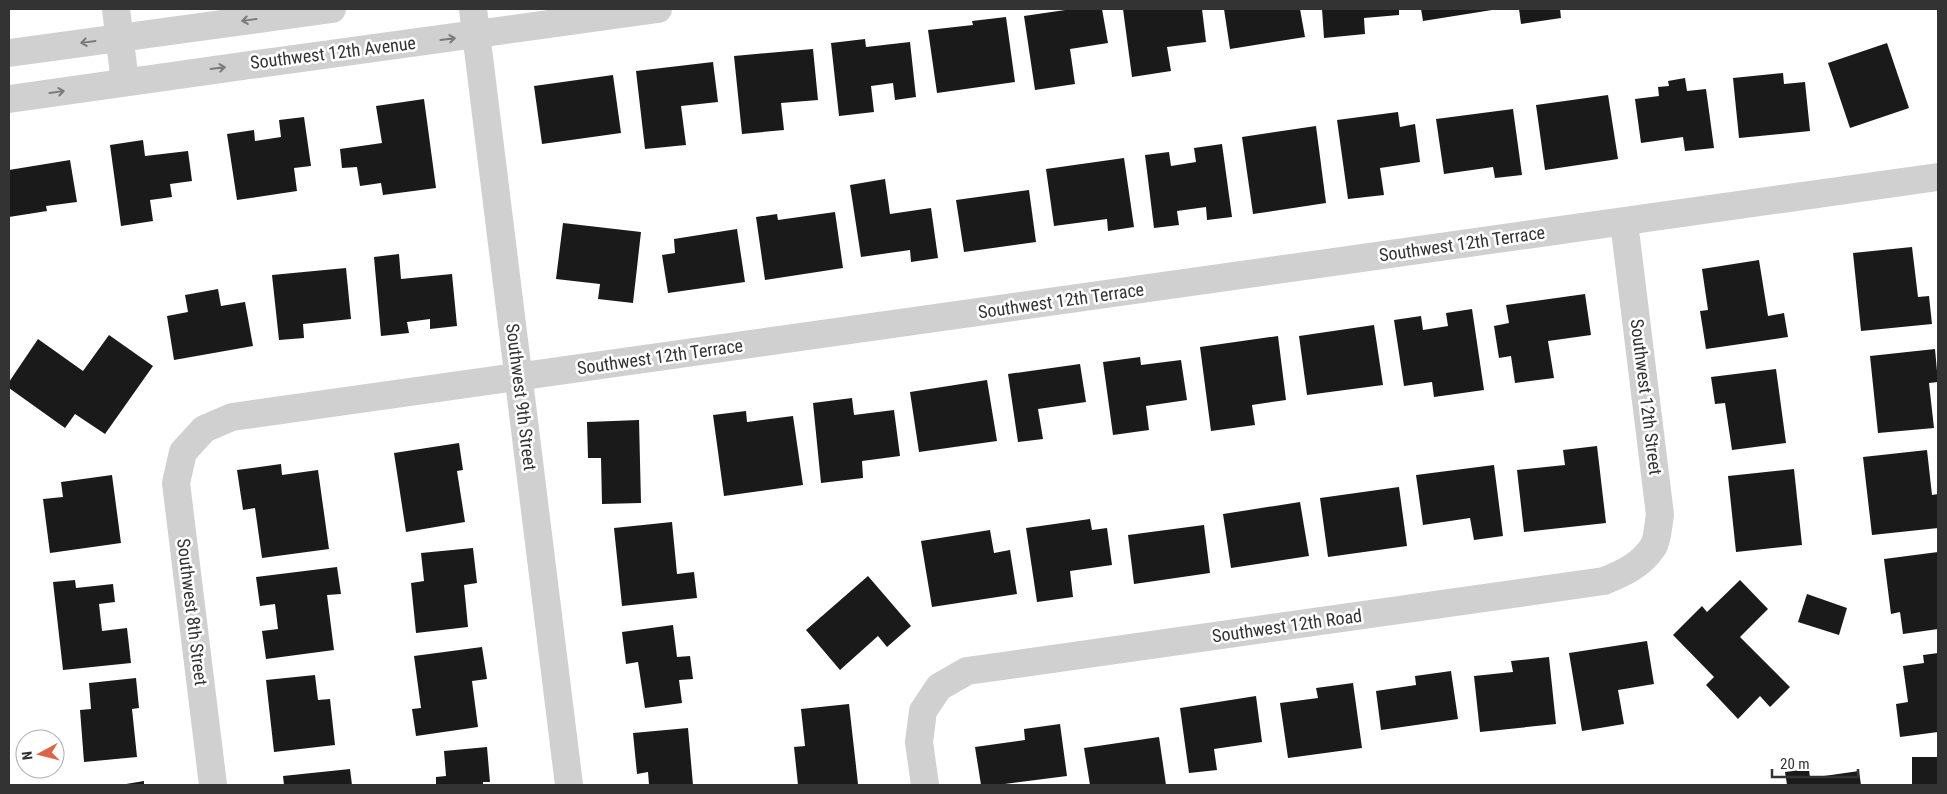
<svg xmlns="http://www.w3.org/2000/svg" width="1947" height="794" font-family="'Roboto Condensed',sans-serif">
<rect width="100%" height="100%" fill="#fff"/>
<g fill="#1a1a1a">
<path d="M1072 9H1102L1108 43 1070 49 1075 84 1035 90 1024 16Z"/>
<path d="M1123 9H1202L1206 42 1167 47 1171 71 1132 77Z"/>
<path d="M1224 9H1300L1305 37 1230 49Z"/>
<path d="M1322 9H1399V15L1364 18 1365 34 1324 38Z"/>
<path d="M1421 9H1492V10L1423 21Z"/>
<path d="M1519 9H1560L1561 18 1521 24Z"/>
<path d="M1006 17 1015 82 937 93 928 30 973 25 972 21Z"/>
<path d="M865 39 866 47 910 42 916 97 895 100 893 83 871 86 874 112 839 116 831 43Z"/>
<path d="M1887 43 1909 108 1850 128 1828 63Z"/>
<path d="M813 49 818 100 781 103 784 130 742 134 734 56Z"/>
<path d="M713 62 718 102 681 106 686 145 645 149 636 71Z"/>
<path d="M1783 73 1784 84 1805 82 1810 131 1739 138 1733 78Z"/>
<path d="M613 75 621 133 542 144 534 86Z"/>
<path d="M1685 78 1687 91 1706 89 1714 148 1685 151 1683 137 1641 143 1635 99 1659 96 1658 87 1669 86 1668 81Z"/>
<path d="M1608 95 1618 159 1545 170 1536 105Z"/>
<path d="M424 99 436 188 383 195 381 183 360 186 357 167 342 168 340 149 382 143 376 106Z"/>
<path d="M1513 109 1522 175 1495 178 1493 167 1444 174 1436 119Z"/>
<path d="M1398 112 1400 127 1415 124 1420 162 1380 168 1384 195 1348 199 1337 120Z"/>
<path d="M304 117 311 166 294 168 297 191 237 200 227 134 254 130 255 141 281 137 279 120Z"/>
<path d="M1316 126 1326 203 1253 214 1242 137Z"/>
<path d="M143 140 145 156 188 151 192 181 170 184 172 197 150 200 153 221 121 226 110 145Z"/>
<path d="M1222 144 1232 217 1207 220 1206 207 1177 211 1179 225 1154 228 1145 155 1169 152 1171 166 1196 162 1194 148Z"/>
<path d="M1124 158 1134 227 1108 231 1107 219 1054 226 1046 169Z"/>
<path d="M70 160 77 202 46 206 47 211 9 217V170Z"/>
<path d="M885 179 890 214 931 208 938 258 911 262 910 250 861 257 850 185Z"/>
<path d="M1029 190 1036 242 964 252 956 200Z"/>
<path d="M835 212 843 268 765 280 756 217 777 214 778 220Z"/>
<path d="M563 223 641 232 633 303 598 299 600 284 556 279Z"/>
<path d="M737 229 745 282 668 293 662 255 675 253 674 239Z"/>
<path d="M1912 247 1918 297 1929 296 1932 324 1861 331 1853 253Z"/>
<path d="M399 254 401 279 452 274 457 326 430 329V319L407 322 409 333 381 336 374 257Z"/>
<path d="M1759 260 1768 316 1784 313 1788 337 1706 349 1700 311 1708 310 1702 269Z"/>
<path d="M346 268 351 319 303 324 304 338 279 340 272 275Z"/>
<path d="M218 289 221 306 245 302 253 346 174 360 167 316 188 312 185 295Z"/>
<path d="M1585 294 1591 335 1548 341 1554 378 1515 383 1511 356 1499 358 1494 326 1509 323 1506 305Z"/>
<path d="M1472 309 1484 390 1434 397 1432 382 1404 386 1394 320 1421 316 1423 330 1448 326 1446 313Z"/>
<path d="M1374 325 1383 385 1307 395 1299 336Z"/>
<path d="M109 335 153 366 105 434 75 414 65 428 9 388V382L38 339 83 371Z"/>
<path d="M1278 336 1286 400 1252 405 1255 425 1211 431 1200 347Z"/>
<path d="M1935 349 1938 382 1929 383 1934 428 1878 433 1870 356Z"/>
<path d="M1140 357 1141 365 1181 360 1187 400 1146 406 1149 430 1113 435 1103 362Z"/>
<path d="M1080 364 1086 402 1038 409 1043 439 1018 442 1008 374Z"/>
<path d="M1776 369 1786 443 1732 450 1725 403 1715 404 1711 377Z"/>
<path d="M987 380 997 441 919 452 910 392Z"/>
<path d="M852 398 854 415 894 410 900 456 862 461 863 478 821 483 813 403Z"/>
<path d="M746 411 747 422 793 416 803 485 724 496 713 415Z"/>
<path d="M639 420 641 503 602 504 601 458H588L587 422Z"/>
<path d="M459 443 463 470 457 471 465 522 406 532 394 453Z"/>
<path d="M1597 446 1606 523 1524 532 1517 470 1565 465 1563 450Z"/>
<path d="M1927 450 1932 495 1938 494V528L1872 535 1863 457Z"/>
<path d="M281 464 282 475 318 470 329 549 262 558 255 508 243 510 237 470Z"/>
<path d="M1494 465 1503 536 1474 540 1470 518 1423 525 1416 475Z"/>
<path d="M1794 469 1802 545 1736 552 1728 476Z"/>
<path d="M112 475 121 543 50 553 43 499 63 497 61 482Z"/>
<path d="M1399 487 1407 546 1328 557 1320 498Z"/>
<path d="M1300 502 1309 556 1231 568 1223 514Z"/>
<path d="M1090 519 1092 530 1107 528 1112 565 1070 571 1073 597 1037 602 1026 528Z"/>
<path d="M672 522 677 574 694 572 697 598 622 606 614 528Z"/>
<path d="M1204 525 1210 573 1134 584 1128 535Z"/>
<path d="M990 530 994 553 1010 550 1017 594 932 607 921 541Z"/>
<path d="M473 548 477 583 464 585 468 627 416 633 411 583 424 581 421 553Z"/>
<path d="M1938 552V629L1903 634 1900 612 1891 614 1884 559Z"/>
<path d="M337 567 341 594 327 595 334 650 266 659 262 631 278 629 275 604 260 606 256 577Z"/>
<path d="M868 576 911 626 887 647 878 636 840 670 806 630Z"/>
<path d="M75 580 76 588 113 584 115 602 99 604 102 631 127 628 131 663 63 670 53 582Z"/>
<path d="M1740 580 1768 609 1740 637 1790 687 1770 707 1760 696 1738 719 1706 685 1714 677 1673 635 1702 606 1707 612Z"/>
<path d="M1807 594 1847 608 1839 635 1798 622Z"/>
<path d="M673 625 677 657 690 656 693 679 679 680 682 703 645 708 638 662 626 664 622 632Z"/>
<path d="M1647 641 1654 684 1618 690 1624 724 1582 731 1569 653Z"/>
<path d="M482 647 487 679 472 681 478 727 416 736 412 709 421 708 414 656Z"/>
<path d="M1938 653V732L1900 737 1896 704 1908 702 1903 666 1924 663 1923 655Z"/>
<path d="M1549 657 1556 724 1480 732 1474 676 1513 672 1511 661Z"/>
<path d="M1451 671 1458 719 1381 730 1376 691 1416 685 1415 676Z"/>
<path d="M315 675 318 700 330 699 335 745 274 752 266 680Z"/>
<path d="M136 678 139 708 132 709 137 757 84 762 80 710 91 709 89 683Z"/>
<path d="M1353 683 1362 748 1288 758 1280 703 1318 698 1316 688Z"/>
<path d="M1256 696 1262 742 1214 749 1217 770 1189 773 1180 708Z"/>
<path d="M849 704 858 784 798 785 794 747 805 746 801 709Z"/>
<path d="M1060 724 1067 776 997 785H981L975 747 1025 740 1024 729Z"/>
<path d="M688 728 693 785H649L648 772 637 774 633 733Z"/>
<path d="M1159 737 1166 785H1090L1084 748Z"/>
<path d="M487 747 490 782H483V785H436V777L446 776 444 751Z"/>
<rect x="1912" y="757" width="26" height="28"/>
<path d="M350 769 352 785H284L283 776Z"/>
<path d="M1809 769 1810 778 1859 771 1861 785H1787L1785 772Z"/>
<path d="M144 781V785H126V784Z"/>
</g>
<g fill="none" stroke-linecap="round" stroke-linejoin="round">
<g stroke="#d0d0d0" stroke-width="28">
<path d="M116 9 125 82"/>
<path d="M473 9 569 785"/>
<path d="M213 785 176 483 183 452 204 429 232 417 1938 177"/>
<path d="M925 785 919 742 923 711 939 687 967 671 1604 581C1624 573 1641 565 1653 547 1658 539 1658 525 1660 515L1624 222"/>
</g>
<g stroke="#d0d0d0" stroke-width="28">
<path d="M9 53 332 9"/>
<path d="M9 99C225 67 442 40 658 9"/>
</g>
</g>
<defs><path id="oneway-shaft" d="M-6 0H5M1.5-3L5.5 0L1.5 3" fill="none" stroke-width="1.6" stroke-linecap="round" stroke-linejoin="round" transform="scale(1.25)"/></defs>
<g stroke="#7a7a7a">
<use href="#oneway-shaft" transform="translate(249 20) rotate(172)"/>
<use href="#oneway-shaft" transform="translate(448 39) rotate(-7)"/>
<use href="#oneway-shaft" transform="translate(88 42) rotate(172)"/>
<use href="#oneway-shaft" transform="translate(218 68) rotate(-7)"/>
<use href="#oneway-shaft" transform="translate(57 92) rotate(-8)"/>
</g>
<g text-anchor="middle" stroke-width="5" stroke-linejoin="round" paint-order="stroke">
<g font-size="18" fill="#333" stroke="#fff">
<text transform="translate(333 53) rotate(-7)" y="6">Southwest 12th Avenue</text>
<text transform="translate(1462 244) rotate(-8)" y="6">Southwest 12th Terrace</text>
<text transform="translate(1061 301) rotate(-8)" y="6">Southwest 12th Terrace</text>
<text transform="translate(660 357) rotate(-8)" y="6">Southwest 12th Terrace</text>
<text transform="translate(521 397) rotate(83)" y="6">Southwest 9th Street</text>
<text transform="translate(1646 397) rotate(83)" y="6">Southwest 12th Street</text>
<text transform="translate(192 612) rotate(83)" y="6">Southwest 8th Street</text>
<text transform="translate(1287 626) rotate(-8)" y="6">Southwest 12th Road</text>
</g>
</g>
<rect width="1947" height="794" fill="none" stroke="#333333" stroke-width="20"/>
<g transform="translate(40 754) rotate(263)"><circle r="24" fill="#ffffff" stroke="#adadad"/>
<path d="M0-4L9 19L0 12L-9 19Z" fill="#d86647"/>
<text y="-8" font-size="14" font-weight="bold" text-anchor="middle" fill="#333333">N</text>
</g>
<path d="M1772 769v8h86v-8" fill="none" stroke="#333333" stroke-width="2.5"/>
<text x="1780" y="769" font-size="15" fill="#333333" stroke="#ffffff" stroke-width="4" paint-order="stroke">20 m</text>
</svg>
